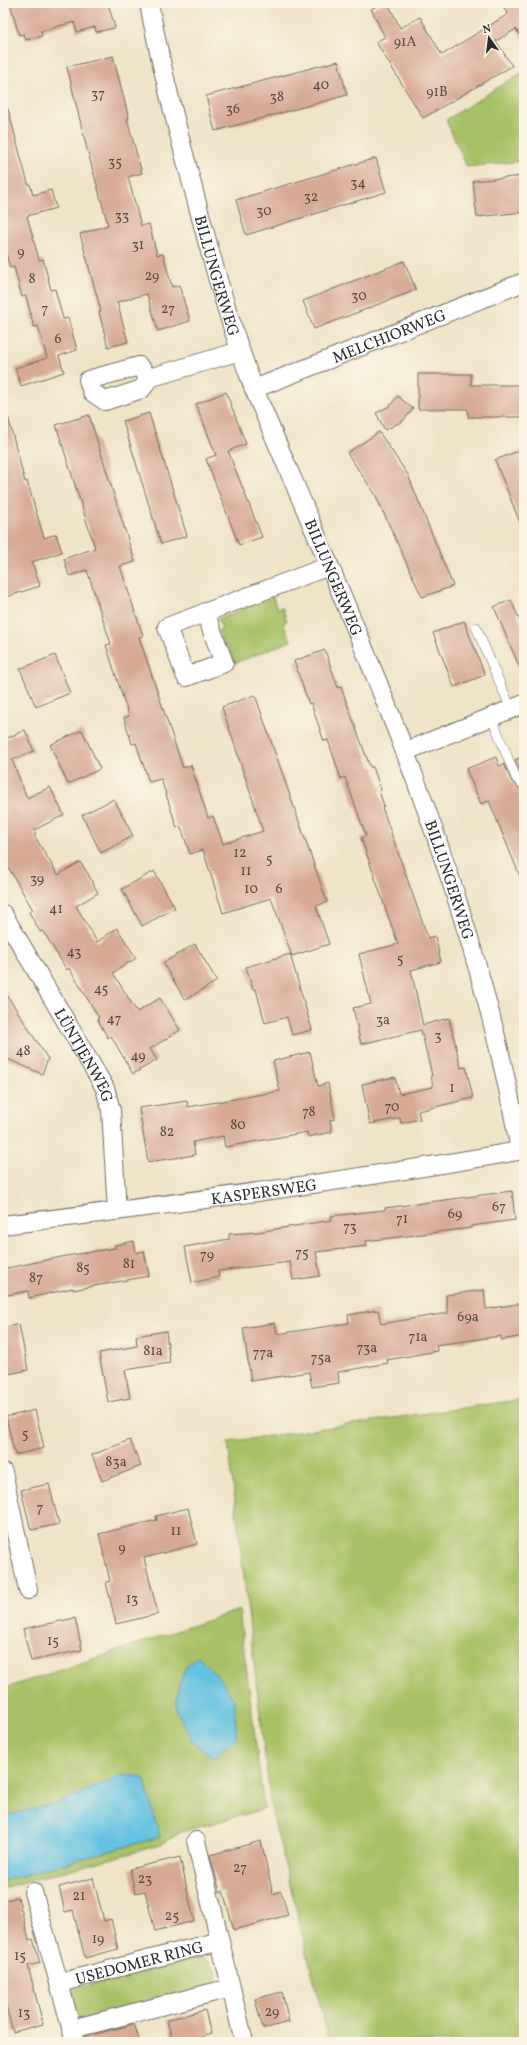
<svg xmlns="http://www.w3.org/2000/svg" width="527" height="2045" font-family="Vollkorn,serif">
<rect width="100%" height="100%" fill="#fcf5e5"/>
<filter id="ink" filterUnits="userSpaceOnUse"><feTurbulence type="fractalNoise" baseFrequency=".025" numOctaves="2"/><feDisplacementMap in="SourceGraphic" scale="8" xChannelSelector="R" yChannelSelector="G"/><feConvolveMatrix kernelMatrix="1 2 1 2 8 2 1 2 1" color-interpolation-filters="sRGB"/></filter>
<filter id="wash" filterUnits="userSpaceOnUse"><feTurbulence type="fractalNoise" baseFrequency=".012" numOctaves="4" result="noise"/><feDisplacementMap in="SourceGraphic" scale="16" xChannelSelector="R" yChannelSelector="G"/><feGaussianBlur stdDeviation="0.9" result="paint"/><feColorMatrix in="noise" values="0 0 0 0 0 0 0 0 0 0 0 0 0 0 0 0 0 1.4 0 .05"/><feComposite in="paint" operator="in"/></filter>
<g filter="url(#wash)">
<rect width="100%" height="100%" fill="#f0e4c7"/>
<g fill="#a8c166" stroke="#6a7648">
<path d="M524 71V161L467 167 446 120Z"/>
<path d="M273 597 277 609 282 607 287 621 283 623 291 641 235 663 227 645 224 646 218 631 222 629 218 619Z"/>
<path d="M524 1399V2042H329L271 1808 228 1442Z"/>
<path d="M239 1610 264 1809 181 1832 161 1845 3 1888V1689Z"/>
<path d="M203 1957 216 1970 217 1984 79 2021 71 1997 74 1989Z"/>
</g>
<g fill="#63c1e1" stroke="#477686">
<path d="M198 1656 215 1673 234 1699 237 1738 213 1758 192 1741 176 1709 179 1685 186 1667Z"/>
<path d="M125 1774 144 1778 160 1837 3 1881V1816L55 1804Z"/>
</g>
<g id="blocks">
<g fill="#d7aa94">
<path d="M10 3H108L115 28 96 32 95 27 77 32 74 22 41 31 42 36 26 40 24 34 19 35Z"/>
<path d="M383 3H388L400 28 420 17 442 55 508 14 501 3H524V42L516 29 496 41 512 66 423 118 376 42 385 37 371 9Z"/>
<path d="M113 56 129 119H127L142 173 128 177 141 226 149 224 157 255 163 254 172 287 179 285 190 321 158 331 147 294 117 302 128 342 108 347 99 312 101 311 80 234 108 225 87 149 67 67Z"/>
<path d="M338 61 347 95 215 131 206 96Z"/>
<path d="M8 109 28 184H30L33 195 51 190 56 208 27 216 39 260 43 259 51 290 55 289 63 319 68 318 77 350 59 356 64 372 21 386 15 368 47 358 38 326 34 327 26 296 22 297 14 267 10 268 3 242V110Z"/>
<path d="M376 158 386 192 246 235 236 200Z"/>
<path d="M524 176V212L477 217 473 181Z"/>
<path d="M404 261 416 290 314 329 303 301Z"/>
<path d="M418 374H471V385H522V417H468V409H418Z"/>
<path d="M226 392 246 444 228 451 262 537 239 545 206 459 216 455 196 404Z"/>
<path d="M398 396 413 409 403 421 385 430 376 413 390 406Z"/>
<path d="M149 413 187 536 161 544 123 421Z"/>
<path d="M89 415 135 562 120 566 143 636 139 637 183 768 191 765 208 818 213 816 223 844 263 831 222 707 255 695 327 902 316 906 329 944 292 956 271 898 223 913 203 850 190 854 181 827 177 828 161 779 149 782 136 743 132 744 124 718 129 716 106 645 111 644 87 570 69 576 64 559 95 548 56 425Z"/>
<path d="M8 417 25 482 27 481 44 538 56 534 62 552 32 562 40 586 3 598V418Z"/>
<path d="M379 432 408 475 453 586 422 597 375 494 347 453Z"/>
<path d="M524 449V530H523L495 460Z"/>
<path d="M511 600 524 630V678L494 607Z"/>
<path d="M464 621 485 675 454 687 433 633Z"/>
<path d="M325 650 338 688 341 687 370 767H373L381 790 379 791 384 806 382 807 428 938 435 936 441 962 411 970 423 1025 449 1018 461 1068 466 1067 473 1098 418 1111 420 1119 401 1123 400 1118 370 1124 362 1084 395 1077 399 1094 433 1087 431 1075H432L421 1030 361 1044 353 1008 371 1004 359 954 398 944 361 838 366 836 345 777 341 779 328 740 324 741 311 703 309 704 294 661Z"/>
<path d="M55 655 70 693 36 707 20 669Z"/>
<path d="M25 730 34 751 12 760 27 798 50 787 64 815 34 830 36 834 34 835 58 875 80 862 87 872 98 893 76 906 97 942 117 928 136 958 113 973 137 1012 160 998 180 1030 150 1049 157 1060 133 1074 111 1036 108 1038 97 1019 99 1018 69 968 67 970 43 931 40 932 29 912 33 910 3 858V740Z"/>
<path d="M82 730 100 769 68 784 50 745Z"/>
<path d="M524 756V777L521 774 515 760Z"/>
<path d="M496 757 499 766 504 764 512 782 524 791V886L489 801 481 804 466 769Z"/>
<path d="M114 799 133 836 101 853 82 815Z"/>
<path d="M154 871 175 908 142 926 122 889Z"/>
<path d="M195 944 217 981 185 1000 163 963Z"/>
<path d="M290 954 312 1030 292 1035 287 1017 265 1023 256 989 253 990 246 967Z"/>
<path d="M3 989 48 1059 42 1074 3 1057Z"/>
<path d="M310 1052 318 1086 328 1083 335 1119 330 1120 332 1132 308 1137 307 1132 225 1147 223 1136 193 1142 195 1155 148 1162 139 1108 187 1101 188 1107 280 1091 273 1061Z"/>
<path d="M512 1191 515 1220 471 1226V1228L366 1241 367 1246 316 1252 320 1276 293 1280 290 1262 218 1271 219 1277 192 1283 185 1247 229 1239V1234L258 1232 332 1220 331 1216 385 1210V1208Z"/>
<path d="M134 1241 136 1253 144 1251 149 1276 73 1290V1288L29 1298 28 1291 3 1296V1269L66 1256 115 1248V1245Z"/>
<path d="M484 1290 486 1309 524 1303V1336L501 1340V1336L436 1345 437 1351 387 1360 388 1363 338 1372 339 1383 312 1387 309 1372 251 1381 243 1328 275 1323 277 1334 349 1323 348 1315 378 1310 381 1324 448 1313 446 1295Z"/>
<path d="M19 1324 28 1370 3 1375V1328Z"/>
<path d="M166 1331 170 1363 125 1370 130 1398 108 1402 99 1353 137 1346 136 1336Z"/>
<path d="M35 1410 44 1448 15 1455 6 1417Z"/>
<path d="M130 1440 141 1466 102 1481 92 1455Z"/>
<path d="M49 1484 59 1524 31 1530 21 1490Z"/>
<path d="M188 1508 197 1544 144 1558 158 1614 116 1624 106 1582 110 1581 99 1534 157 1520 156 1516Z"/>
<path d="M75 1618 82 1650 31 1661 23 1629Z"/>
<path d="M261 1841 273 1894 281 1891 288 1915 234 1930 223 1891 220 1892 210 1855Z"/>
<path d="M180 1857 194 1921 155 1931 145 1891 135 1893 130 1869Z"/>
<path d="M93 1878 104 1921 111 1919 118 1949 85 1958 73 1910 65 1912 59 1887Z"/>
<path d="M18 1897 29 1940 33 1939 40 1963 28 1966 43 2024 13 2032 3 1995V1901Z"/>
<path d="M282 1992 289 2022 263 2029 255 1999Z"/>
<path d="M205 2010 211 2034 183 2042H173L167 2020Z"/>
<path d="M134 2024 140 2042H85L84 2037Z"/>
</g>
</g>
</g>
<g filter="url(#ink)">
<use href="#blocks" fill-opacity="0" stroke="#706c62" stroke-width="1"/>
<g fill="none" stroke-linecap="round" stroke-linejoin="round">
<g stroke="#706c62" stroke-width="10">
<g id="service">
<path d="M476 627 511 709"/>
<path d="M491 716 516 778 524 785"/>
</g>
</g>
<g stroke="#706c62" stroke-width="20">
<g id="minor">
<path id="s1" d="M149 3C160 63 175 121 191 180 209 250 228 320 254 389 359 637 474 884 520 1151"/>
<path d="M149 378 142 389 105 401 92 392 88 380 139 366 149 378 240 351"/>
<path id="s2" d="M254 389 524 282"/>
<path d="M205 612 224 663 186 677 167 627 329 566"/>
<path d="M406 751 524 704"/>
<path id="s3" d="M3 914 105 1088 111 1110 117 1211"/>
<path id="s4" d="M3 1225C177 1204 351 1181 524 1150"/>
<path d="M3 1472 28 1590"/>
<path d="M196 1841 220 1941"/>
<path d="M33 1892 59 1983"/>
<path d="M72 2029 230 1988"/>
<path id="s5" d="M75 2042 59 1983 220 1941 244 2042"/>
</g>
</g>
<use href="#service" stroke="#fff" stroke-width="9"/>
<use href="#minor" stroke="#fff" stroke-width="18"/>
</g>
</g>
<g text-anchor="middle" stroke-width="3.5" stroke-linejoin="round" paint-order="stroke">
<g font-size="14" fill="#564b45">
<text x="405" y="46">91A</text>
<text x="321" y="89">40</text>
<text x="437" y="96">91B</text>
<text x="98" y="98">37</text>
<text x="277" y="101">38</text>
<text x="233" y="113">36</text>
<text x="115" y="166">35</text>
<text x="358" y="187">34</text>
<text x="311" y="201">32</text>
<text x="264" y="215">30</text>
<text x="122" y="220">33</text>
<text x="138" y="249">31</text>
<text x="21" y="256">9</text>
<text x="152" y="280">29</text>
<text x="32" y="283">8</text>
<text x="359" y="300">30</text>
<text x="45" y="313">7</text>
<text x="168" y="313">27</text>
<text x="58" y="343">6</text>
<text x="240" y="857">12</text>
<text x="269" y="863">5</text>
<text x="246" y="875">11</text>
<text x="37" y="883">39</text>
<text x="251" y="893">10</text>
<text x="279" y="893">6</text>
<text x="56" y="913">41</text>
<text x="74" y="956">43</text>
<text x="400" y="963">5</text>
<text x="101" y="993">45</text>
<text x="114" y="1023">47</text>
<text x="383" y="1024">3a</text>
<text x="438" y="1040">3</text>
<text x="23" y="1055">48</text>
<text x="138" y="1060">49</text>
<text x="452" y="1092">1</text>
<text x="392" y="1111">70</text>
<text x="309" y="1116">78</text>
<text x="238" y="1129">80</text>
<text x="167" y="1136">82</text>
<text x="499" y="1211">67</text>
<text x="455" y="1218">69</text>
<text x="402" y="1223">71</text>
<text x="350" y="1231">73</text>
<text x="302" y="1257">75</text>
<text x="207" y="1259">79</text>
<text x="129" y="1268">81</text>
<text x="83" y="1272">85</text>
<text x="36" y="1282">87</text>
<text x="468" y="1321">69a</text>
<text x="418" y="1341">71a</text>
<text x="367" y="1352">73a</text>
<text x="153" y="1355">81a</text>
<text x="263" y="1357">77a</text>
<text x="321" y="1362">75a</text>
<text x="25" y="1438">5</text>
<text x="116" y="1466">83a</text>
<text x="40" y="1512">7</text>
<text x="176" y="1535">11</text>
<text x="122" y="1552">9</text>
<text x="132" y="1603">13</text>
<text x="53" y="1645">15</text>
<text x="240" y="1872">27</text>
<text x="145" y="1883">23</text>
<text x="79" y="1900">21</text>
<text x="172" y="1920">25</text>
<text x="98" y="1943">19</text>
<text x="20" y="1960">15</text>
<text x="272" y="2016">29</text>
<text x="24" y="2017">13</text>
</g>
<g font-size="16" fill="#2b2b2b" stroke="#fcf5e5">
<text dy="6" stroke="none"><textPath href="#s1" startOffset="281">BILLUNGERWEG</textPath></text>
<text dy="6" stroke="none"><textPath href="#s2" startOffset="145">MELCHIORWEG</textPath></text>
<text dy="6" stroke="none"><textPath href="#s1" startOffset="605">BILLUNGERWEG</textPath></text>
<text dy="6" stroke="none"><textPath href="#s1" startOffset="929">BILLUNGERWEG</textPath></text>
<text dy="6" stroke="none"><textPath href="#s3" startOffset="163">LÜNTJENWEG</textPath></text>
<text dy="6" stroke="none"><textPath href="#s4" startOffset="263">KASPERSWEG</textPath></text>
<text dy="6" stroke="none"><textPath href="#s5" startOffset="144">USEDOMER RING</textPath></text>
</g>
</g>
<rect width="527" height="2045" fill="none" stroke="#fcf5e5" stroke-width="16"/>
<g transform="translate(489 38) rotate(346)" stroke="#fcf5e5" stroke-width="3" paint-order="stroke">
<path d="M0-3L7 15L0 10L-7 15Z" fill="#2b2b2b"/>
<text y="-6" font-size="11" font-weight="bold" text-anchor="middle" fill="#2b2b2b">N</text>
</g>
</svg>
